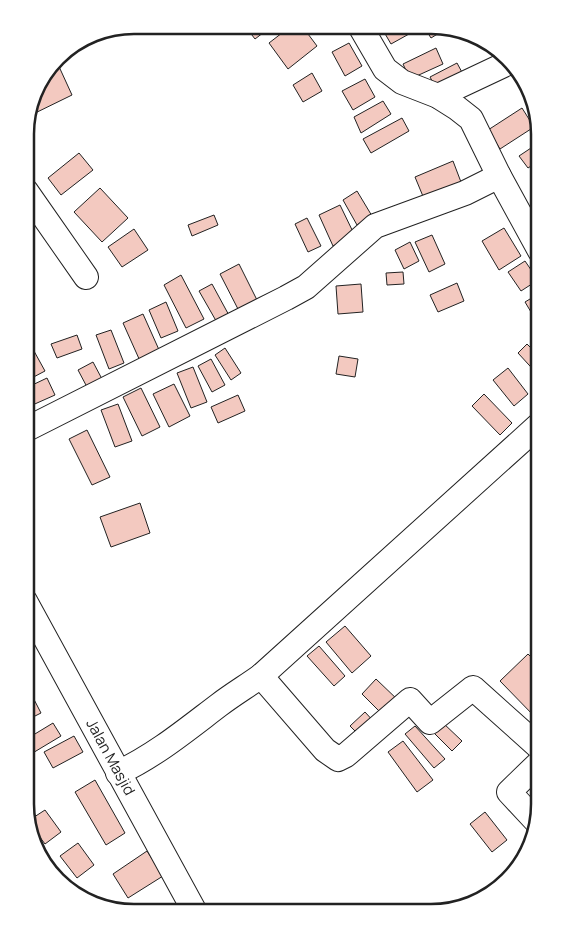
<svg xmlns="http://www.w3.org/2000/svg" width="565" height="938" font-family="Manrope,sans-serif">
<rect width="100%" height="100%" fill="#fff"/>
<g fill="#f3c9c0" stroke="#222">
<path d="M245 26H272L255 39Z"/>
<path d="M291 26H302L317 46 288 69 269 43Z"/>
<path d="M393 27H405L409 34 391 44 384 32Z"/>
<path d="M424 27H449L431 38Z"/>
<path d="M349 43 362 66 345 76 332 52Z"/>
<path d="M436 48 443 64 410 79 403 64Z"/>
<path d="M56 60 72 95 27 117 36 85Z"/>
<path d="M457 63 464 76 437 90 430 77Z"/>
<path d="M312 73 322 91 303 102 293 85Z"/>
<path d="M365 79 375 97 353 110 342 91Z"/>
<path d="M383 101 391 114 361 133 354 117Z"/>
<path d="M522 108 534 127 500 149 488 130Z"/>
<path d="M402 118 409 131 371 153 363 139Z"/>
<path d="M540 142V160L528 168 519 156Z"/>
<path d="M79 153 93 170 61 195 48 178Z"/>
<path d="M453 161 464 190 427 206 415 177Z"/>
<path d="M100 188 128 218 102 242 74 212Z"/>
<path d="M357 191 372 216 357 225 343 200Z"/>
<path d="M340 205 355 236 333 246 319 215Z"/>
<path d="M214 215 218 225 192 236 188 225Z"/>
<path d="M307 218 321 246 308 252 295 224Z"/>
<path d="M504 228 521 256 499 270 482 241Z"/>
<path d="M134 229 148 250 122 267 108 247Z"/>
<path d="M432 235 445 264 429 272 415 242Z"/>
<path d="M410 242 419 261 404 269 395 250Z"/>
<path d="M525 261 538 280 521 291 508 272Z"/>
<path d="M239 264 258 302 239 311 220 274Z"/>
<path d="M403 272 404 284 387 285 386 273Z"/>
<path d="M181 275 204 319 186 328 164 285Z"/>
<path d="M457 283 464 301 438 312 430 295Z"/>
<path d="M212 284 231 319 219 326 199 291Z"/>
<path d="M361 284 363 312 338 314 336 286Z"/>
<path d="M540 293V320L537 322 525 302Z"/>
<path d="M166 302 178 331 161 338 149 310Z"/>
<path d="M143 314 160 352 140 361 123 323Z"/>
<path d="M111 330 124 363 109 369 96 335Z"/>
<path d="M77 335 82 349 57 358 51 344Z"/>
<path d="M29 342 45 371 26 381V344Z"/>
<path d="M527 344 540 357V377L518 353Z"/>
<path d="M225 348 241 373 231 380 215 355Z"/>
<path d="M339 356 358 359 355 377 336 374Z"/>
<path d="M211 359 225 385 212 392 198 366Z"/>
<path d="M93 362 102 379 87 387 78 370Z"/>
<path d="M193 367 207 402 191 408 177 373Z"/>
<path d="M508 368 528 394 514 406 493 380Z"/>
<path d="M47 378 55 395 28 407 26 401V388Z"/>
<path d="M174 384 190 416 169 427 153 394Z"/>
<path d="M141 388 160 427 142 436 123 397Z"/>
<path d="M484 394 512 423 500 435 472 406Z"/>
<path d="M238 395 245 411 218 423 211 407Z"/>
<path d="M118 404 132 441 115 447 101 410Z"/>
<path d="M87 430 110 477 92 485 69 439Z"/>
<path d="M140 503 150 533 111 547 100 517Z"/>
<path d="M345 626 371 656 352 673 326 642Z"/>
<path d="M319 646 345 676 334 686 307 656Z"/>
<path d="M25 650 34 663 25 668Z"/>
<path d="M528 654 540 666V714L536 718 500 681Z"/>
<path d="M376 679 400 702 385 717 362 694Z"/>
<path d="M25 682 41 713 25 721Z"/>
<path d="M365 712 376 724 362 738 350 726Z"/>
<path d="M442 722 462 741 452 751 433 732Z"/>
<path d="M53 723 61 736 31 754 25 744V740Z"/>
<path d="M415 726 445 759 434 768 405 734Z"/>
<path d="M74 736 83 752 53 768 44 752Z"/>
<path d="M403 741 433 780 417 792 388 752Z"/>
<path d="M95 780 125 833 106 845 75 792Z"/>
<path d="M45 810 61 832 45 844 28 821Z"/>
<path d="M485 812 507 840 492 852 470 824Z"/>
<path d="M78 843 94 865 77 878 60 856Z"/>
<path d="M147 851 163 876 128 898 113 874Z"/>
</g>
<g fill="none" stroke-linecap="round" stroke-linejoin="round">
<g stroke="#222" stroke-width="26">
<g id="minor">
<path d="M360 26 385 69 402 82 438 96 457 108 471 119 499 176 540 251"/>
<path d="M438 96 510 62"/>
<path d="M26 191 86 277"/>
<path d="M25 430 286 298 306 287 375 226 465 193 499 176"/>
<path id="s1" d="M25 601 195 912"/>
<path d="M261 676 325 750 338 759 346 755 410 700 430 722 473 688 540 748"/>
<path d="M118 773C156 755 186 730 219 705 232 695 247 686 261 676L540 424"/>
<path d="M536 821 509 792 540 762"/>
</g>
</g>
<use href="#minor" stroke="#fff" stroke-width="24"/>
</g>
<g text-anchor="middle" stroke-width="4" stroke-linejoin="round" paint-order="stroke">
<g font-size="15" fill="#222" stroke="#fff">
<text dy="5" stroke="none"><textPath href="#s1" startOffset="178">Jalan Masjid</textPath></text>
</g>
</g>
<path d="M0 0H565V938H0ZM134 34H431A100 100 0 0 1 531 134V804A100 100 0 0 1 431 904H134A100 100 0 0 1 34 804V134A100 100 0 0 1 134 34Z" fill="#fff" fill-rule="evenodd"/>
<path fill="none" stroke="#222" stroke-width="2.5" d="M134 34H431A100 100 0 0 1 531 134V804A100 100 0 0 1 431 904H134A100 100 0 0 1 34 804V134A100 100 0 0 1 134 34Z"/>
</svg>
